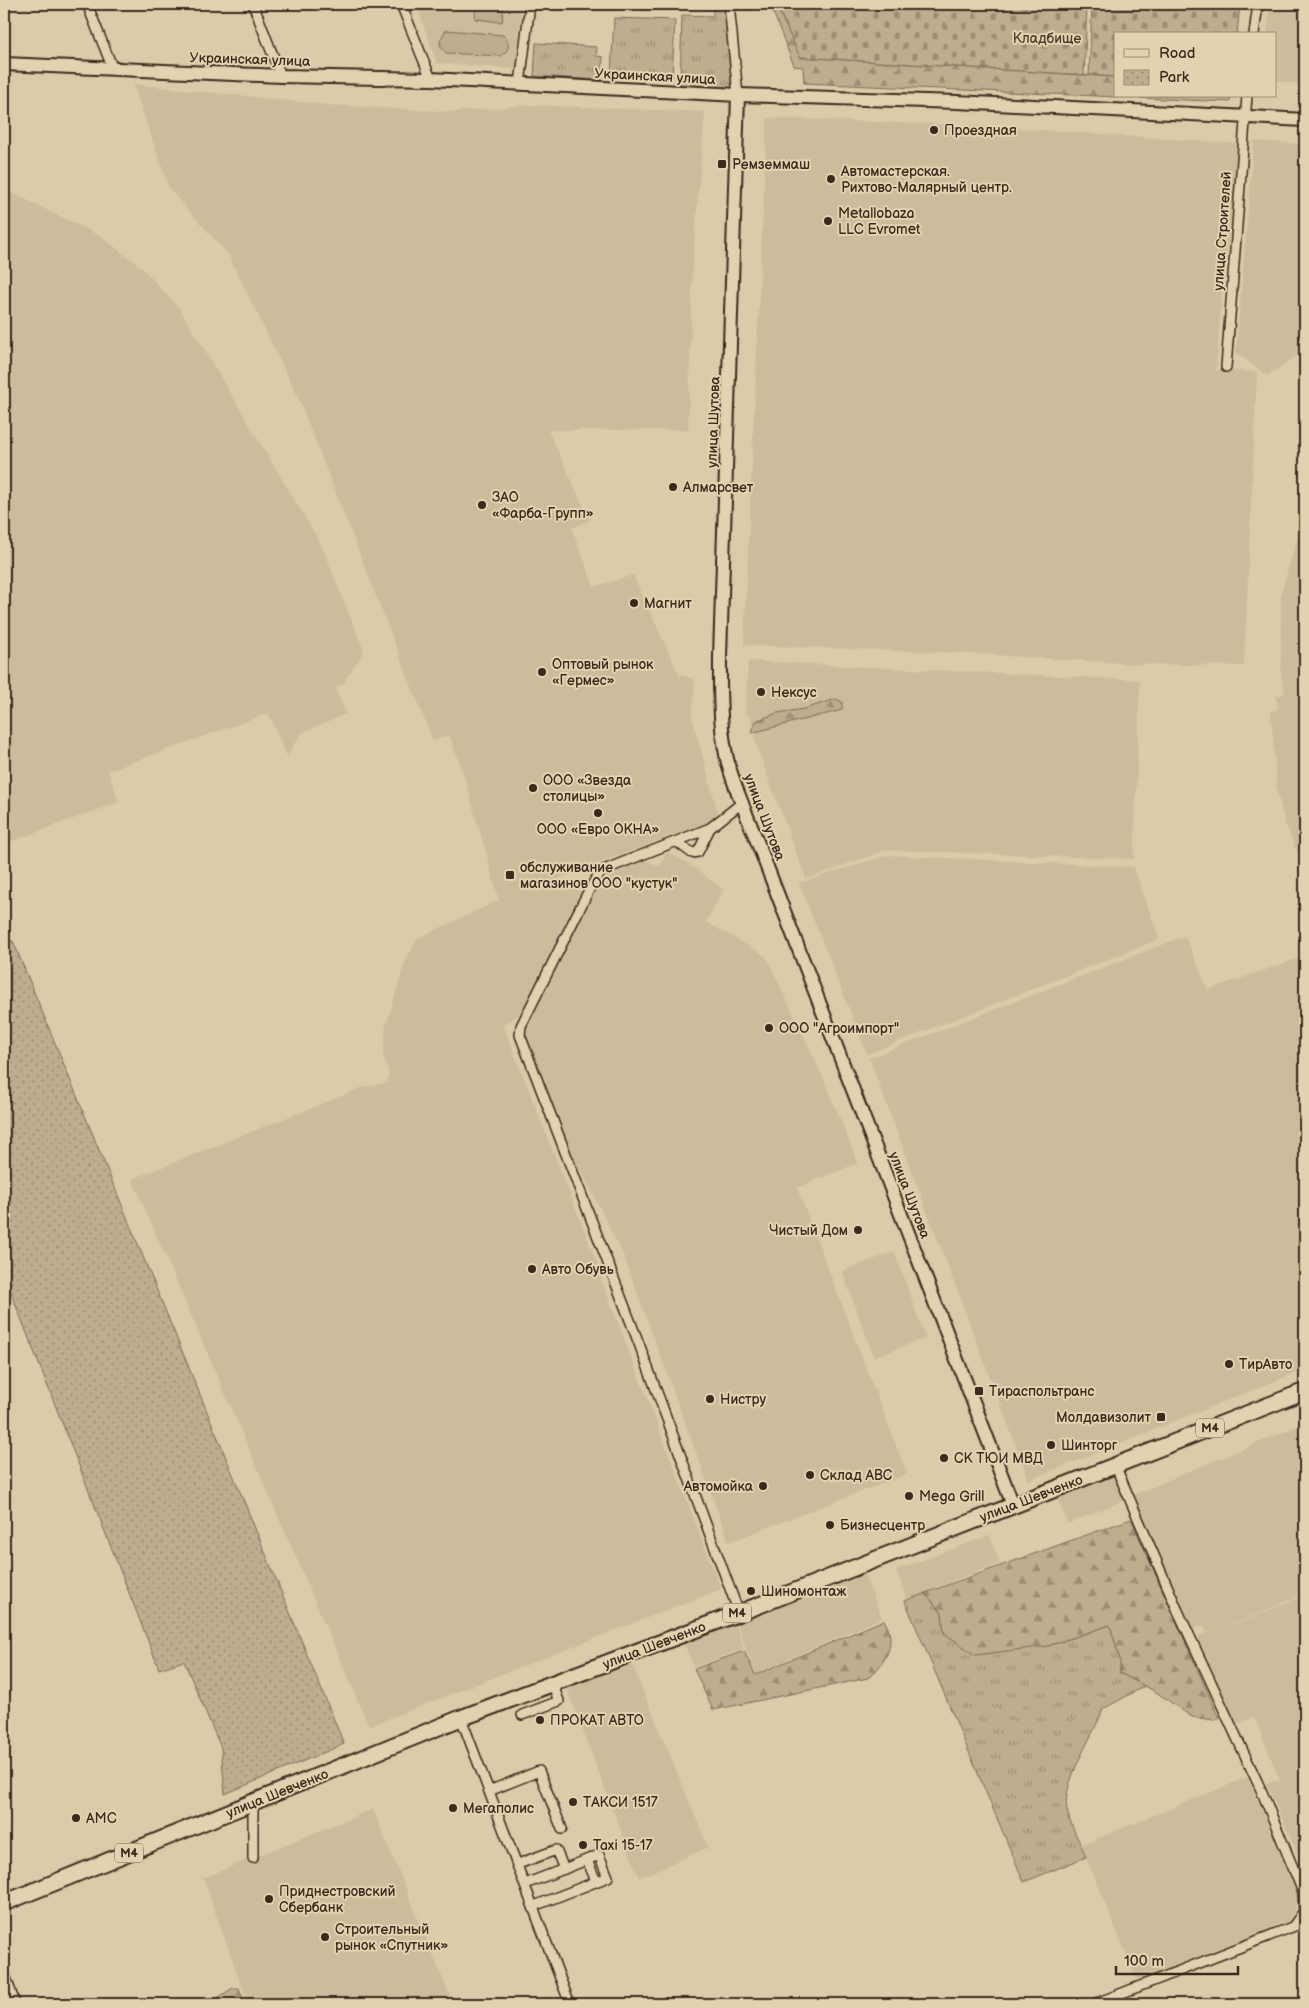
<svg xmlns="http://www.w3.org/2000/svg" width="1309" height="2008" font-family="'Balsamiq Sans',sans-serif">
<defs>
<pattern id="grass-tufts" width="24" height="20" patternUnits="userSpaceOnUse" patternTransform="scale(1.25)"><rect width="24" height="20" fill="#bfad90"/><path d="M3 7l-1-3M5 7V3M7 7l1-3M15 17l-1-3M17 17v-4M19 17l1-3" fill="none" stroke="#9c8d75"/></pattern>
<pattern id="forest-firs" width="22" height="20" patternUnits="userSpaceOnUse" patternTransform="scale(1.25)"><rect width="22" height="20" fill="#bfad90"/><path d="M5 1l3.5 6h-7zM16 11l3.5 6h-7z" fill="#9c8d75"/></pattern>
<pattern id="cemetery-stones" width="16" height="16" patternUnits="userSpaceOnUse" patternTransform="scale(1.25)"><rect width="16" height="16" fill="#bfad90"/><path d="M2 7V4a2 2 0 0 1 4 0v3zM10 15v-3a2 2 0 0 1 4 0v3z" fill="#9c8d75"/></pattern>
<pattern id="park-dots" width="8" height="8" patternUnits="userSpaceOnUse" patternTransform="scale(1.25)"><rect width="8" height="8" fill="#bfad90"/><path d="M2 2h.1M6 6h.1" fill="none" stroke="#9c8d75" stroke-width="1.8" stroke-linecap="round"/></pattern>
</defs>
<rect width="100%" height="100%" fill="#dccaa9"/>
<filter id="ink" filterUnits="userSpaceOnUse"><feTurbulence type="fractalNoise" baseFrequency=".02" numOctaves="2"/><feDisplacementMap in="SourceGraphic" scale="10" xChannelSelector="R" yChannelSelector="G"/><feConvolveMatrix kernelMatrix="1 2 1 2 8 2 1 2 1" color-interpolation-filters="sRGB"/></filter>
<g filter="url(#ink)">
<g fill="#cdbb9c">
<path d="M416 4H522L516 69 437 63Z"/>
<path d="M1270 4H1305V84L1275 81V34H1267Z"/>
<path d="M133 84 327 105 454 112 529 105 705 112 693 258 688 430H548L590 520 572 528 594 587 633 575 679 674 695 680 692 717 718 813 713 820 560 878 583 893 526 1010 503 1025 603 1278 601 1279 721 1589 369 1726 132 1179 364 1087 387 1083 389 1071 383 1056 386 1026 405 962 417 939 499 900 463 772 449 735 433 741 298 397 228 254 170 190Z"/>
<path d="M767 118 984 126 1241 144 1222 288 1216 370 1257 372 1244 666 1135 664 961 653 744 645Z"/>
<path d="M1254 141 1305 144V350L1267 376 1236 352Z"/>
<path d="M4 189 102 237 142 268 179 308 321 544 364 651 343 684 335 688 346 714 302 733 287 756 268 713 108 771 119 802 4 844Z"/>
<path d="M1305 514V872L1285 823 1277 792 1271 712 1278 709 1276 696 1285 694 1281 674V593Z"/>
<path d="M748 661 1140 680 1134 859 886 850 806 879 758 751 750 715 745 714Z"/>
<path d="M667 852 691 865 724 890 706 922 766 956 823 1077 858 1163 797 1188 907 1474 729 1542 624 1257 583 1174 575 1166 524 1034 568 942 606 873 646 860 659 867Z"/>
<path d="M888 855 1134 867 1159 939 867 1054 799 883Z"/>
<path d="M1185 936 1208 990 1305 956V1369L1029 1480 869 1058Z"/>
<path d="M894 1252 926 1338 874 1357 842 1271Z"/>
<path d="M1305 1423V1593L1207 1636 1305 1595V1870L1266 1783 1280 1780 1254 1717 1236 1724 1196 1637 1207 1633 1203 1625 1192 1630 1133 1495Z"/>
<path d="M1116 1473 1127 1499 1068 1524 1057 1498Z"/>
<path d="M990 1535 1000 1563 907 1599 896 1570Z"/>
<path d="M861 1567 882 1618 755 1674 735 1618Z"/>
<path d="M734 1620 744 1649 694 1667 682 1639Z"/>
<path d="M631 1661 708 1847 639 1878 566 1686Z"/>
<path d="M1248 1777 1297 1894 1296 1908 1289 1921 1137 1980 1081 1845Z"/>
<path d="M373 1809 453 2004H248L203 1878Z"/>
</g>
<g fill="url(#grass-tufts)" stroke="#7d6c57">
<path d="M713 4H726L734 88 680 86 682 15 713 16Z"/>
<path d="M614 18 675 20 672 77 611 75Z"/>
<path d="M536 43 597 47 596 56 603 57 601 80 534 76Z"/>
<path d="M925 1593 942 1613 944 1633 1048 1646 1110 1625 1121 1660 1120 1673 1145 1686 1103 1709C1094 1736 1061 1782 1067 1810 1070 1825 1080 1842 1086 1857L1024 1882 905 1601Z"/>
</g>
<g fill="url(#forest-firs)" stroke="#7d6c57">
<path d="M770 4H776L800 57 1115 77V96H1231L1230 102 804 83 803 67 794 66Z"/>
<path d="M836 699 842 702V710L751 733 756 721 777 713 804 709Z"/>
<path d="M1131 1519 1219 1718 1214 1720 1192 1717 1156 1692 1120 1673V1660L1110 1625 1048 1646 975 1655 944 1633 942 1613 925 1593Z"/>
<path d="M884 1620C898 1642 886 1663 868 1678L713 1710 694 1669 744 1651 755 1675Z"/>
<path d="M233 1988H239L245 2004H197L217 1998Z"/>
</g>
<g fill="url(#cemetery-stones)" stroke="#7d6c57">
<path d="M776 4H1087L1084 75 800 57Z"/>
<path d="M1092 4H1240L1237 34H1115V77L1089 75Z"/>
</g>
<path fill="url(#park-dots)" stroke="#7d6c57" d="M4 940 13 941 344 1744 225 1794 221 1748 184 1661 159 1669 4 1275Z"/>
<g fill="#bfad90" stroke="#7d6c57">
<path d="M476 4H504L502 22 475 19Z"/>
<path d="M446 30 503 35C511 42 510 50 501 56L446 53 441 47 440 40Z"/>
</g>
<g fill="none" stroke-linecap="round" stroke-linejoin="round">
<g stroke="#3b2a1e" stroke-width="12">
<g id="street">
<path d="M87 4 113 69"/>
<path d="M253 4 281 76"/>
<path d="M401 4 431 79"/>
<path d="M729 4 738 95"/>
<path d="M1254 34 1258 4"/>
<path d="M520 84 530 4"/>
<path d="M1226 367 1247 96"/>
<path d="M677 842 692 853 698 852 710 828"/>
<path d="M1115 1465 1178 1611 1262 1792 1305 1897"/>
<path d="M739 1613 638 1341 520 1035 521 1026 589 890 601 871 710 828 743 802"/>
<path d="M522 1715 559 1701 552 1683"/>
<path d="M461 1718 570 2004"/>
<path d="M489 1791 539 1771 562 1829"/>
<path d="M253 1858V1802"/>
<path d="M587 1860 596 1881"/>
<path d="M518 1864 556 1850 564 1869 599 1855 608 1877 534 1906"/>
<path d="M525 1884 564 1869"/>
<path d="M1294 1925 1304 1911 1303 1893"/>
<path d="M4 1972 15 2004"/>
<path d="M1094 2004 1305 1922"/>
</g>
</g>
<g stroke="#3b2a1e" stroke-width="16">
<g id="secondary">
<path d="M4 64 281 76 431 79 738 95 957 102 1305 120"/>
<path d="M738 95 720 656C720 693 719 731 729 767 739 800 755 834 767 867L1013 1505"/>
</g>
</g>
<g stroke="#3b2a1e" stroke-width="19">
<path id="highway" d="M4 1903 461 1718 739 1613 1305 1391"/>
</g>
<use href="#street" stroke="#e3d1af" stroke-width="9"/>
<use href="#secondary" stroke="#e3d1af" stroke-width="12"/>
<use href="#highway" stroke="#e3d1af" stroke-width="15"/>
</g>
</g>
<g fill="#3b2a1e" stroke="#e3d1af" stroke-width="2">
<circle cx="934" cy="130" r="5"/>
<rect x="717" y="159" width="10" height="10" rx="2.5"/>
<circle cx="831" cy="179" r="5"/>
<circle cx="828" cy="221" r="5"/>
<circle cx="673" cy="487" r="5"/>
<circle cx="482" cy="505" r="5"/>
<circle cx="634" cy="603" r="5"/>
<circle cx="542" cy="672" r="5"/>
<circle cx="761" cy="692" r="5"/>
<circle cx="533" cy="788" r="5"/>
<circle cx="598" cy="813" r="5"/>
<rect x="505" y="870" width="10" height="10" rx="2.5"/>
<circle cx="769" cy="1028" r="5"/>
<circle cx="858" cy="1230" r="5"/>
<circle cx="532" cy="1269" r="5"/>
<circle cx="1229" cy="1364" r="5"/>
<rect x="974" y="1386" width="10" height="10" rx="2.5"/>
<circle cx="710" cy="1399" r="5"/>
<rect x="1156" y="1412" width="10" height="10" rx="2.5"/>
<circle cx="1051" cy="1445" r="5"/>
<circle cx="944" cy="1458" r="5"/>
<circle cx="810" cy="1475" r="5"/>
<circle cx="763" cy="1486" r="5"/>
<circle cx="909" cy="1496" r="5"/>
<circle cx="830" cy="1525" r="5"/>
<circle cx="751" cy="1591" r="5"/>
<circle cx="540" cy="1720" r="5"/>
<circle cx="573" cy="1802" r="5"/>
<circle cx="453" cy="1808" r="5"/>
<circle cx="76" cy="1818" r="5"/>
<circle cx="583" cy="1845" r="5"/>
<circle cx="269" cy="1899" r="5"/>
<circle cx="325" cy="1937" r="5"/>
</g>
<g text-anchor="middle" stroke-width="4" stroke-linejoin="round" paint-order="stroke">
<g fill="#e3d1af" stroke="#6d5c4a" stroke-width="1">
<rect x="1196" y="1418.5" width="28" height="19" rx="4"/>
<rect x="723" y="1603.5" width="28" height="19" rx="4"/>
<rect x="115" y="1843.5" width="28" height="19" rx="4"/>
</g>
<g font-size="12" font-weight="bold" fill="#3b2a1e">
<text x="1210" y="1432">M4</text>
<text x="737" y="1617">M4</text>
<text x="129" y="1857">M4</text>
</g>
<g font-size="14" fill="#4f3e2f" stroke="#e3d1af">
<text x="1047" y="43">Кладбище</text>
</g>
<g font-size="14" fill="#3b2a1e" stroke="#e3d1af">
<text transform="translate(250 59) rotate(2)" y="5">Украинская улица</text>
<text transform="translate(655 76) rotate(3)" y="5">Украинская улица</text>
<text transform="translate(1222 231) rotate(-86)" y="5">улица Строителей</text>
<text transform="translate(713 422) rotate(-88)" y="5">улица Шутова</text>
<text transform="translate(765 817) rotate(69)" y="5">улица Шутова</text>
<text transform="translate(910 1195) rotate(69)" y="5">улица Шутова</text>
<text transform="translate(1031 1498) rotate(-21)" y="5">улица Шевченко</text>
<text transform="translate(654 1645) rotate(-21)" y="5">улица Шевченко</text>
<text transform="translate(277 1793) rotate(-22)" y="5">улица Шевченко</text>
</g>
<g font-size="14" fill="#3b2a1e" stroke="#e3d1af" text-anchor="start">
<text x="944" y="135">Проездная</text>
<text x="732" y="169">Ремземмаш</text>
<text x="841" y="176">Автомастерская.<tspan x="841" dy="16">Рихтово-Малярный центр.</tspan></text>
<text x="838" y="218">Metallobaza<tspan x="838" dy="16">LLC Evromet</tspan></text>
<text x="683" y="492">Алмарсвет</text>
<text x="492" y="502">ЗАО<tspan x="492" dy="16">«Фарба-Групп»</tspan></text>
<text x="644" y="608">Магнит</text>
<text x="552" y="669">Оптовый рынок<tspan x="552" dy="16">«Гермес»</tspan></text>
<text x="771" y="697">Нексус</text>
<text x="543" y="785">ООО «Звезда<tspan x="543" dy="16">столицы»</tspan></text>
<text x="598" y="834" text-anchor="middle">ООО «Евро ОКНА»</text>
<text x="520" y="872">обслуживание<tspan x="520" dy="16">магазинов ООО "кустук"</tspan></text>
<text x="779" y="1033">ООО "Агроимпорт"</text>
<text x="848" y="1235" text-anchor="end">Чистый Дом</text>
<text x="542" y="1274">Авто Обувь</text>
<text x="1239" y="1369">ТирАвто</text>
<text x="989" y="1396">Тираспольтранс</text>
<text x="720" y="1404">Нистру</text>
<text x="1151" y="1422" text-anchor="end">Молдавизолит</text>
<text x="1061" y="1450">Шинторг</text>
<text x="954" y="1463">СК ТЮИ МВД</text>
<text x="820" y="1480">Склад АВС</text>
<text x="753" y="1491" text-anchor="end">Автомойка</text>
<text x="919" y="1501">Mega Grill</text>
<text x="840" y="1530">Бизнесцентр</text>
<text x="761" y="1596">Шиномонтаж</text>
<text x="550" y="1725">ПРОКАТ АВТО</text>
<text x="583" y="1807">ТАКСИ 1517</text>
<text x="463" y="1813">Мегаполис</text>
<text x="86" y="1823">AMC</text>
<text x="593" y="1850">Taxi 15-17</text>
<text x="279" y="1896">Приднестровский<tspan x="279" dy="16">Сбербанк</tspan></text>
<text x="335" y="1934">Строительный<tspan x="335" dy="16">рынок «Спутник»</tspan></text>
</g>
</g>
<rect width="1309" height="2008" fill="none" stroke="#e3d1af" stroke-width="20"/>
<rect x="10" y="10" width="1289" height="1988" fill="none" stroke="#3b2a1e" stroke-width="2" filter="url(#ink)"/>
<rect x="1114" y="32" width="162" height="65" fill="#e3d1af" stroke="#a08e75"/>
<rect x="1124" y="49" width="25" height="8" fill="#e3d1af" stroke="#a08e75"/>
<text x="1159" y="58" font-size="15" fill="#3b2a1e">Road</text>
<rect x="1124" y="70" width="25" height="15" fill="url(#park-dots)" stroke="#a08e75"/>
<text x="1159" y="82" font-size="15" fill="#3b2a1e">Park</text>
<path d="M1116 1966v8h122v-8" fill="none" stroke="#3b2a1e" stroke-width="2.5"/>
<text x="1124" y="1966" font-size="15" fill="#3b2a1e" stroke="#e3d1af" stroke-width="4" paint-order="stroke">100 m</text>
</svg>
